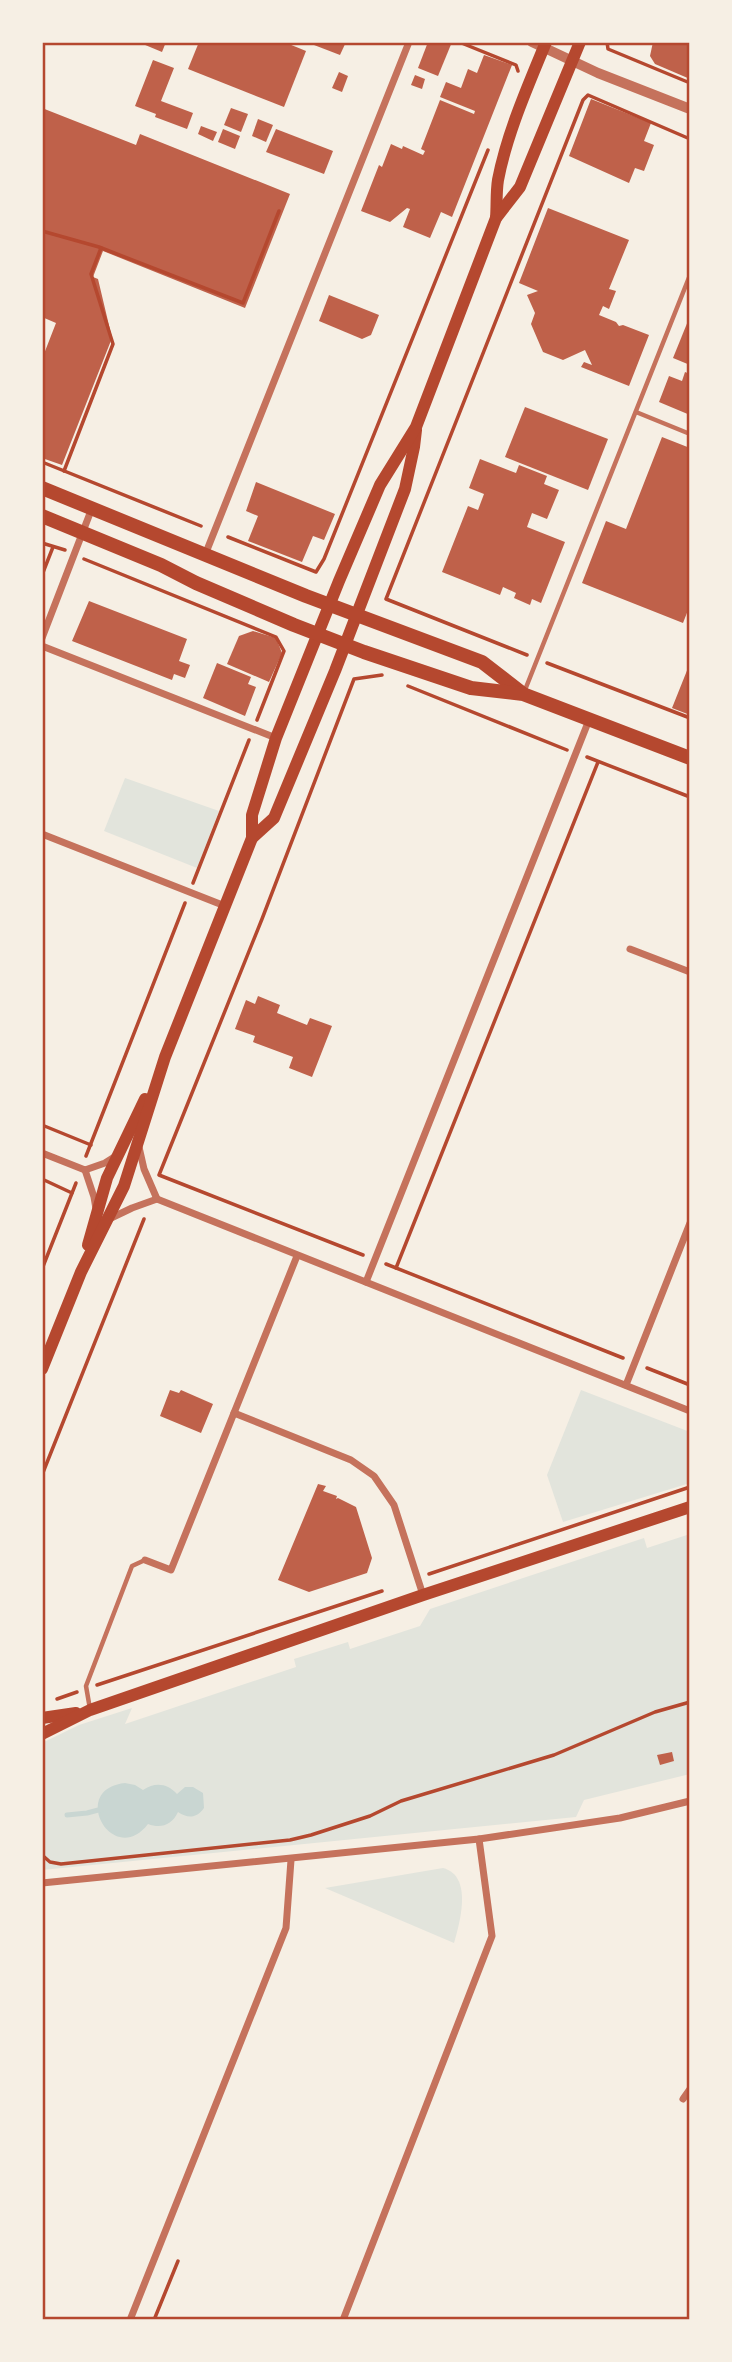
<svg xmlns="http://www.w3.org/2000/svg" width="732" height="2362" font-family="'PT Sans',sans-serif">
<rect width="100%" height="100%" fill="#f6efe4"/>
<g fill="#e2e4dc">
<path d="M125 778 219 811 197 868 104 831Z"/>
<path d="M581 1390 690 1432V1483L563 1522 547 1475Z"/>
<path d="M690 1534V1774L584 1800 576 1817 42 1870V1743L79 1725 132 1708 125 1724 296 1667 294 1659 348 1642 350 1649 420 1626 430 1609 644 1538 647 1548Z"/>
<path d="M443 1868C473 1876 460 1922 454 1943L325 1888Z"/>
</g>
<path fill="#c9d6d2" d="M125 1783 135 1785 143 1790C155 1782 167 1783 177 1794L185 1787H193L203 1793 204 1808C197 1818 188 1819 178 1812 172 1825 161 1829 148 1824 113 1869 68 1789 125 1783Z"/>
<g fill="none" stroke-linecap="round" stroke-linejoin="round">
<path stroke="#c9d6d2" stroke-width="5" d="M67 1815 87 1813 102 1809"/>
</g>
<g fill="#bf614a">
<path d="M138 42H166L162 52Z"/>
<path d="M199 42H284L306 51 284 107 188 69Z"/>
<path d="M315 42H346L340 55 314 45Z"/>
<path d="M428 42H452L438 76 418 68Z"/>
<path d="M653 42H690V79L655 64 650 56Z"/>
<path d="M484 55 512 65 452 217 441 212 430 238 403 227 410 209 407 208 390 222 361 211 379 165 382 167 391 144 402 149 403 146 423 155 425 151 421 149 440 100 474 114 475 111 440 97 446 82 461 88 468 69 477 73Z"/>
<path d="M153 60 174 68 161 101 193 113 187 129 155 117 156 114 135 106Z"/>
<path d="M339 72 348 76 342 92 332 88Z"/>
<path d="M415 75 425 79 422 89 411 85Z"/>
<path d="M591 99 651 123 644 141 654 145 644 171 635 168 629 183 569 156Z"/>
<path d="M42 108 136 145 140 134 290 194 245 308 103 251 93 277 98 279 112 338 62 465 42 458V359L56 323 42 317Z"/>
<path d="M231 108 248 114 241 132 224 125Z"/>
<path d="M258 119 273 125 266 142 252 136Z"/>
<path d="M201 126 217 132 213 141 198 134Z"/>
<path d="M223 129 240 136 235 149 218 142Z"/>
<path d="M276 129 333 151 324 174 266 152Z"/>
<path d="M548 208 629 240 609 289 616 291 609 309 603 306 599 315 616 322 619 326 623 325 649 335 629 386 581 367 584 362 592 365 585 350 563 360 543 352 531 324 535 313 527 295 538 291 519 283Z"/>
<path d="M329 295 379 315 371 335 362 339 319 321Z"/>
<path d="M690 316V365L673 358Z"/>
<path d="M685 372 690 374V415L659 402 669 376 682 381Z"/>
<path d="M525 407 608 439 588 490 505 457Z"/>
<path d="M662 437 690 448V605L683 623 582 583 606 521 626 529Z"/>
<path d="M480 459 516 473 519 465 547 476 544 484 559 490 547 519 532 513 527 527 565 542 541 603 532 599 530 605 514 598 516 593 503 587 500 595 442 572 468 506 478 510 484 494 469 488Z"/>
<path d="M256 482 335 514 324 540 313 536 302 562 248 541 258 516 246 511Z"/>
<path d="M89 601 187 639 179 661 190 665 185 678 174 674 172 680 72 641Z"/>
<path d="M253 631 276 638 282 653 269 682 227 664 239 636Z"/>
<path d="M217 663 251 677 248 684 256 687 245 716 203 698Z"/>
<path d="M690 663V715L672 708Z"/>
<path d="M258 996 280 1005 277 1013 307 1025 310 1018 332 1026 312 1077 289 1068 293 1057 253 1042 255 1036 235 1029 246 1000 255 1004Z"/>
<path d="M170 1390 179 1393 181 1390 213 1404 201 1433 160 1416Z"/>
<path d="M318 1484 326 1486 323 1491 337 1496 336 1499 338 1498 356 1507 372 1558 367 1573 309 1592 278 1580Z"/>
<path d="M672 1752 674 1761 660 1765 657 1755Z"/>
</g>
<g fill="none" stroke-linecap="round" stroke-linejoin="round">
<g stroke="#b5482f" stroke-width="3.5">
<path d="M459 42 516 65 518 71"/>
<path d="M607 42 608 49 690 83"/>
<path d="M42 231 99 247 243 303 279 211"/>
<path d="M42 462 201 526"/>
<path d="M64 471 113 344 91 274 101 248"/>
<path d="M228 537 316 572 324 559 488 150"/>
<path d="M42 543 65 550"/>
<path d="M84 559 276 637 284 651 257 720"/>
<path d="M42 575 53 547"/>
<path d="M527 655 386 599 583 100 588 95 690 139"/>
<path d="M547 663 690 718"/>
<path d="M408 686 567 750"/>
<path d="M587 757 690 797"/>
<path d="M193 883 249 740"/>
<path d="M42 1125 91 1145"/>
<path d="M86 1156 185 903"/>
<path d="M42 1179 72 1193"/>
<path d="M363 1255 159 1175 262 919 354 679 382 675"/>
<path d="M386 1264 623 1358"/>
<path d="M396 1268 598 762"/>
<path d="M42 1269 76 1183"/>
<path d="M647 1368 690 1385"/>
<path d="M42 1475 144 1219"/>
<path d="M429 1574 690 1487"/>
<path d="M97 1685 382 1591"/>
<path d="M57 1699 77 1692"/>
<path d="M42 1855 50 1862 61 1864 290 1840 311 1835 370 1816 401 1801 554 1755 655 1712 690 1702"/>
<path d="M154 2320 178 2261"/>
</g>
<g stroke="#c5725c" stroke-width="4.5">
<path d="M636 412 690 434"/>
<path d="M525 690 690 275"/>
<path d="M90 1709 86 1686 132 1566 145 1560"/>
</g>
<g stroke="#c5725c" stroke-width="7">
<path d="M205 555 409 42"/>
<path d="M42 638 92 508"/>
<path d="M42 646 276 738"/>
<path d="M42 834 225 906"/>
<path d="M630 949 690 972"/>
<path d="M139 1147 144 1169 157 1199"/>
<path d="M42 1153 85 1170 105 1163 116 1156"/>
<path d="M85 1170 94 1197 96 1209"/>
<path d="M109 1219 132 1208 157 1199 690 1411"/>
<path d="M366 1282 589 720"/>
<path d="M626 1385 690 1223"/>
<path d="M234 1413 351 1460 374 1476 394 1505 423 1595"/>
<path d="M145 1560 171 1570 297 1256"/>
<path d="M42 1883 479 1839 620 1818 690 1801"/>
<path d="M683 2099 690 2089"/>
<path d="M130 2320 286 1928 291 1860"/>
<path d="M343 2320 492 1936 479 1839"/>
</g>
<path stroke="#c5725c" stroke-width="10" d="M532 42 598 73 690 109"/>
<g stroke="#b5482f" stroke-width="12">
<path d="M496 218C497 206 496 192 498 180 507 133 528 86 546 42"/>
<path d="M252 838 274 818 335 671 405 489 414 447 416 430"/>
<path d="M88 1245 107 1178 145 1099"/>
<path d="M42 1369 81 1272 124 1186 165 1057 252 838V815L276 738 339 581 380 485 416 427 496 218 520 187 580 42"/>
</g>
<g stroke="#b5482f" stroke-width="12">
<path d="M42 1718 76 1713"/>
<path d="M42 1734 90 1710 423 1595 690 1507"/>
</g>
<g stroke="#b5482f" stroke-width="14">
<path d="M42 488 306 596 482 662 522 693"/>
<path d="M42 516 161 565 196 583 294 625 364 652 471 688 523 694 690 758"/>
</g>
</g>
<rect width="732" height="2362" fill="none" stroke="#f6efe4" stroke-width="88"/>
<rect x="44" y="44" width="644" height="2274" fill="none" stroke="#b5482f" stroke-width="2.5"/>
</svg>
